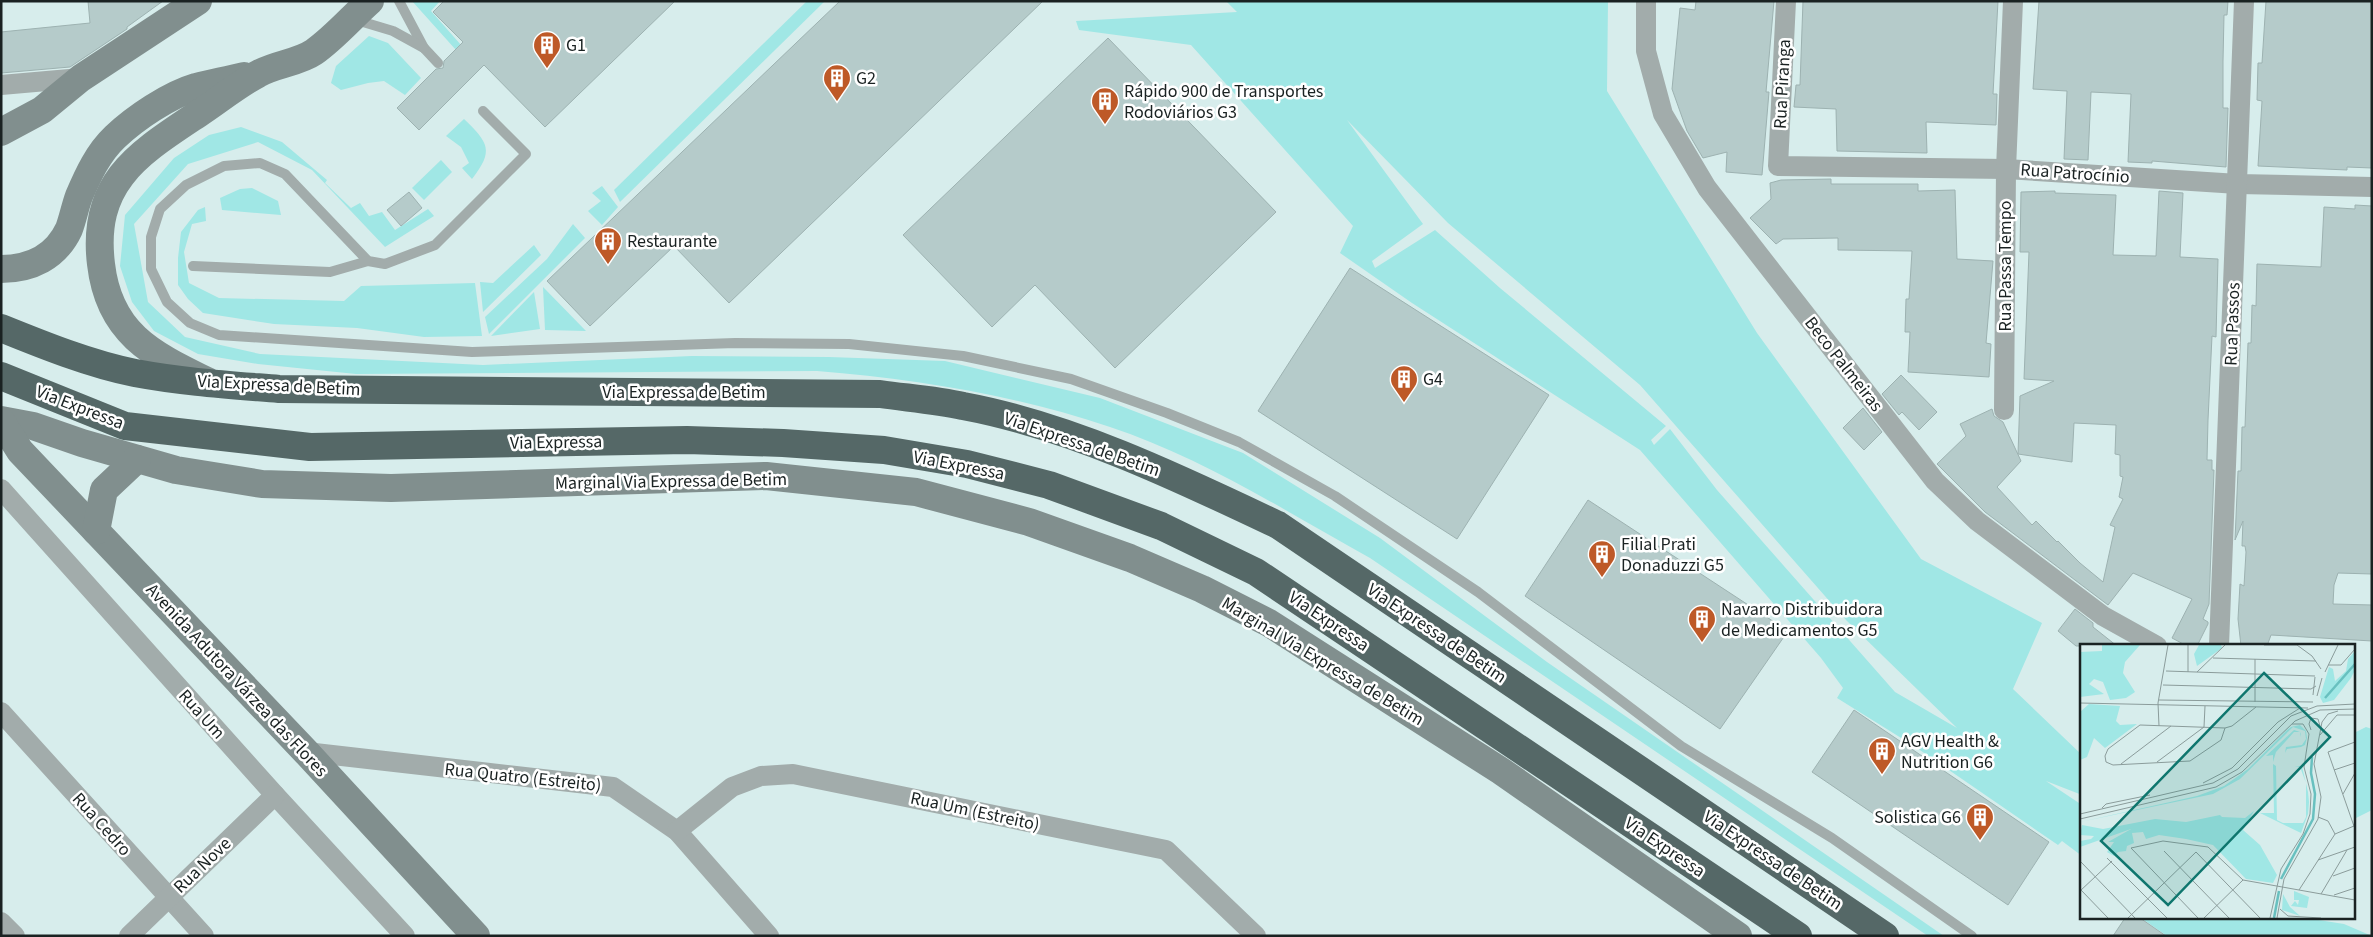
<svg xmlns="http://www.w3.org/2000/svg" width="2373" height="937" font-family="'Source Sans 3',sans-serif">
<rect width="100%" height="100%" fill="#d7edec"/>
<g fill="#a0e7e5" fill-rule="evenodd">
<path d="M412 1H440L431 11 461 45 456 50Z"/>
<path d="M807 1H825L620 202 614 190Z"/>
<path d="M1226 1H1608L1607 91 1757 333 1921 559 2042 623 2013 689 2082 755V795L2046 781 2082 805V856L2062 841 2058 845 1914 746 1837 698 1843 688 1821 658 1640 450 1412 303 1340 253 1353 226 1191 45 1079 30 1076 21 1237 12ZM1347 120 1448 223 1640 385 1846 620 1957 728 1895 692 1717 490 1670 429 1654 445 1651 440 1666 426 1500 288 1435 230 1375 268 1372 261 1423 224Z"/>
<path d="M369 36 388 43 421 78 405 95 384 81 368 83 341 90 331 83 336 66Z"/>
<path d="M464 119C489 143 494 151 472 179L462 168 469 163 461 147 446 136Z"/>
<path d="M241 127 282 142 327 180 325 183 351 208 360 203 369 216 382 212 395 230 428 209 434 216 385 247 312 170 258 142 188 164 134 224 148 302 185 337 260 354 483 365 692 356 829 357 945 361 1100 398 1243 453 1380 538 1547 662 1944 936H1928L1370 558C1287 512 1201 457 1110 427 1016 395 916 379 817 371L356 374 258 364 198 354 154 331 132 302 120 266 125 215 174 158 209 135Z"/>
<path d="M441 160 452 172 424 200 412 188Z"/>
<path d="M602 186 618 207 602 225 588 211 601 201 592 193Z"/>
<path d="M252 188 278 201 281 215 222 210 220 198 240 189Z"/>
<path d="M205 207 206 221 192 224 184 252 189 283 219 298 344 301 361 286 475 283 482 336 424 337 357 328 274 324 203 313 188 299 178 285V258L181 232 198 210Z"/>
<path d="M573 224 585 238 489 334 485 317 547 259Z"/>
<path d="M534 245 541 255 483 312 480 282 493 283Z"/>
<path d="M543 287 586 331 545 330Z"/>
<path d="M534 292 540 329 491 336Z"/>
<path d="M2366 727 2372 729V810L2354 819V733Z"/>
<path d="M2141 918H2306L2344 924 2372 936H2167Z"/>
</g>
<g fill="#b5cbca" stroke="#9db2b1">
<path d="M88 1H163L127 27V29L70 67 1 73V32L90 23Z"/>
<path d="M444 1H675L545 127 484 65 419 130 397 108 436 69 443 68 444 61 463 42 433 12Z"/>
<path d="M840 1H1043L729 303 674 246 590 326 547 281Z"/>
<path d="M1696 1H1774L1766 92H1769L1762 175 1726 172 1727 152 1703 158 1687 131 1672 89 1680 8 1695 10Z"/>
<path d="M1803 1H1998L1993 94H1997L1996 125 1926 122 1927 153 1837 151 1836 109 1794 107 1796 85H1800Z"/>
<path d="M2039 1H2228L2227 15H2224L2223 61V108H2228L2226 167 2152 161V163L2128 162 2131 94 2091 92 2088 160 2064 159 2067 91 2033 89Z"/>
<path d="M2266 1H2372V168L2347 167V170L2258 166 2262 101 2257 100 2258 63H2262Z"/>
<path d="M1108 38 1276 212 1115 368 1035 285 992 327 903 235Z"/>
<path d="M1831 179V184H1918V191L1955 190 1957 259 1993 261 1986 343 1991 344 1989 377 1908 372 1910 332H1905L1906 299H1909L1912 251 1838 250V238L1783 239 1776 244 1750 218 1771 199 1770 183 1781 180Z"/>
<path d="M2055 191V193L2116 195 2113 255 2156 256 2159 191 2183 193 2180 257 2218 259 2216 337 2212 336 2208 420 2207 460H2212V470H2214L2209 604 2203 619 2208 622V624L2197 646H2187L2172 638 2192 599 2133 573 2108 605 1985 512 1937 464 1966 436 1960 424 1992 409 1994 416 2003 422 2021 461 1997 487 2032 525 2036 521 2057 542 2058 541 2080 563 2103 582 2115 527 2110 525 2123 499 2119 497 2123 477 2120 476V455L2115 454 2116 425 2074 423 2072 462 2018 454 2020 396 2054 381 2024 379 2029 252H2020L2021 192Z"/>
<path d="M409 192 422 208 401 226 387 210Z"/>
<path d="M2355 205 2372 206V574L2338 573 2334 585 2333 604 2372 605V641L2271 635 2267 646H2241L2238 619 2240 584 2244 586 2246 552 2245 546H2242L2243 521 2235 540 2238 471H2241L2242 427H2245L2248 343H2251L2252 305 2256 306 2257 264 2321 267 2324 207 2355 209Z"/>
<path d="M1350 268 1549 395 1457 539 1258 411Z"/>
<path d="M1901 375 1937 412 1919 430 1902 412 1899 415 1882 394Z"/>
<path d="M1863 408 1882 432 1864 450 1843 428Z"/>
<path d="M1588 500 1788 631 1720 729 1525 596Z"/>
<path d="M2075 609 2093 623V627L2117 646H2076L2058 631Z"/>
<path d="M1854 710 2049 842 2008 905 1812 772Z"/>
<path d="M2125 918H2140L2166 936H2113Z"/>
</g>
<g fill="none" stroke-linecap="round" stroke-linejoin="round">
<g stroke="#a2acab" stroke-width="10">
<path d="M399 1 424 48 438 63"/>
<path d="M353 19 393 31 424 48"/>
<path d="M483 111 526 154 435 245 385 264 368 261 285 174 260 163 224 166 186 185 160 209 151 237V269L167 302 190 323 219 335 472 352 735 343 849 344 963 356 1071 379 1167 413 1239 442 1335 496 1478 592 1681 746 1832 838 1972 936"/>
<path d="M193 266 330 272 368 261"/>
</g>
<g stroke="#a2acab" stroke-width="20">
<path d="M1646 1V51L1663 114 1707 188 1935 481 1977 521 2103 616 2157 646"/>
<path d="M1786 1 1778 166 2006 169 2238 184 2372 187"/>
<path d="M1 85 81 78"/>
<path d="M2004 410 2006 169 2013 1"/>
<path d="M1 489 275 795 405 936"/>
<path d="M2219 646 2244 1"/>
<path d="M1 712 204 936"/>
<path d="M306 752 613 787 677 831 769 936"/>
<path d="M677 831 732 787 761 776 793 774 1166 850 1256 936"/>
<path d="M1 922 15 936"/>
<path d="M129 936 275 795"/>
</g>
<g stroke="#818f8e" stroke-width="28">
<path d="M1 132 42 110 81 78 198 1"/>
<path d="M1 269C31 269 56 257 69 229 73 218 75 207 79 196 88 175 98 153 115 137 135 118 169 95 196 87 212 83 228 80 244 76"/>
<path d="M209 382C152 354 109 334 101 264 91 182 138 154 198 114 218 101 237 85 258 74 275 64 298 63 314 52 334 38 352 17 370 1"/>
<path d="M1 420 33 426 82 443 176 470 262 484 391 488 766 476 916 492 1029 522 1130 558 1202 589 1269 623 1501 771 1738 936"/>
<path d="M1 421 20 451 306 752 476 936"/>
<path d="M96 531 104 490 137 459"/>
</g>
<g stroke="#556867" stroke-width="28">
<path d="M1 328C43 345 90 364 135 373 183 382 231 385 279 389L880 394C908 398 936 400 963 406 1071 426 1179 478 1278 525L1885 936"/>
<path d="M1 376 125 426 310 447 687 440 783 443 884 450 967 464 1049 485 1161 526 1256 572 1798 936"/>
</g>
</g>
<defs>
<g id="building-pin" transform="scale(1.4375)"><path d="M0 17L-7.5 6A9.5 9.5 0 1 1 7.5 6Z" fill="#be5927" stroke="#fff"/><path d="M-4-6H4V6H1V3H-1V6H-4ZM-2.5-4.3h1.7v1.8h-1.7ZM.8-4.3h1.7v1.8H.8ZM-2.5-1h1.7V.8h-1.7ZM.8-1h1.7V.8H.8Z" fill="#fff"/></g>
</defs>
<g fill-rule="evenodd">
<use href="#building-pin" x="547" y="45"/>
<use href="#building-pin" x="837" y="78"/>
<use href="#building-pin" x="1105" y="101"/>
<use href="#building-pin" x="608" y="241"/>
<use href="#building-pin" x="1404" y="379"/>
<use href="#building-pin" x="1602" y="554"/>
<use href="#building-pin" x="1702" y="619"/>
<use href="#building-pin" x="1882" y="751"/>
<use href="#building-pin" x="1980" y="817"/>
</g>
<g text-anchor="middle" stroke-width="5" stroke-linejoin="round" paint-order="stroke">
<g font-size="18" fill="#1a2222" stroke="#fff" text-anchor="start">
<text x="566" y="51">G1</text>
<text x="856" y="84">G2</text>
<text x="1124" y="97">Rápido 900 de Transportes<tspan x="1124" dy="21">Rodoviários G3</tspan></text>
<text x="627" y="247">Restaurante</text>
<text x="1423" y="385">G4</text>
<text x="1621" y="550">Filial Prati<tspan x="1621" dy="21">Donaduzzi G5</tspan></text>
<text x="1721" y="615">Navarro Distribuidora<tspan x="1721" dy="21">de Medicamentos G5</tspan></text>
<text x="1901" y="747">AGV Health &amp;<tspan x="1901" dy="21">Nutrition G6</tspan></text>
<text x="1961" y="823" text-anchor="end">Solistica G6</text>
</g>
<g font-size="18" fill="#1a2222" stroke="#fff">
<text transform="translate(1782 84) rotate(-87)" y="6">Rua Piranga</text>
<text transform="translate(2075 173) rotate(4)" y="6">Rua Patrocínio</text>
<text transform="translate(2005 266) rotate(-90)" y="6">Rua Passa Tempo</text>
<text transform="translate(2232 324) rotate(-88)" y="6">Rua Passos</text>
<text transform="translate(1844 364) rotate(52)" y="6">Beco Palmeiras</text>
<text transform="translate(279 385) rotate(3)" y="6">Via Expressa de Betim</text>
<text x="684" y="398">Via Expressa de Betim</text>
<text transform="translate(80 407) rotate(21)" y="6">Via Expressa</text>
<text transform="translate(556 442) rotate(-1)" y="6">Via Expressa</text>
<text transform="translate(1082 444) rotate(19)" y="6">Via Expressa de Betim</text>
<text transform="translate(959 465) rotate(11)" y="6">Via Expressa</text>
<text transform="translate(671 481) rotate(-1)" y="6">Marginal Via Expressa de Betim</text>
<text transform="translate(1329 621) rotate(34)" y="6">Via Expressa</text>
<text transform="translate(1437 633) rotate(34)" y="6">Via Expressa de Betim</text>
<text transform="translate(1323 661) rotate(31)" y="6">Marginal Via Expressa de Betim</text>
<text transform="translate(237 680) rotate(47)" y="6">Avenida Adutora Várzea das Flores</text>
<text transform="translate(202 714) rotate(48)" y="6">Rua Um</text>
<text transform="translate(523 777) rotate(6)" y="6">Rua Quatro (Estreito)</text>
<text transform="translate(975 811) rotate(12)" y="6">Rua Um (Estreito)</text>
<text transform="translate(102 824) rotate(48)" y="6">Rua Cedro</text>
<text transform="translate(1665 847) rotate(34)" y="6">Via Expressa</text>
<text transform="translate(1773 860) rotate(34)" y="6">Via Expressa de Betim</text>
<text transform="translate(202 865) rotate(-44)" y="6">Rua Nove</text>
</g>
</g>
<g transform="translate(2080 644)">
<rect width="275" height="275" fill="#d7edec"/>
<path d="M22 1H60L45 18 43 29 55 48 46 54 30 56 23 38 14 35 9 40 24 50 0 53V8L22 7ZM119 1H141L142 4 117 22 114 10ZM275 7V26L271 34 254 56 243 59 240 53 249 23 253 25 255 37 266 27 268 15ZM9 60 40 62 36 77 40 81 57 80 25 104 14 94 7 113 0 116V68ZM220 81 226 87 227 94 225 101 221 103 207 105 205 109 206 103 222 101 226 95 225 87 213 83 160 135 133 150 0 178 117 152 144 142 168 125 207 86 211 83ZM214 86 220 88 221 90V93L220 88H214L196 108 193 118V111L186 112ZM193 120 196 122 197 176 203 179H223L226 173V139L220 123 215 122H222L228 148 229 158 228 170 221 189 180 169H194ZM174 167 163 186 180 201 197 231 193 239 166 235 133 201 106 195 79 191 66 195 63 188 52 189 54 199 47 202 46 207 38 208 34 212 27 208 34 198H28L51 185 0 203V197L11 195 14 192 0 191 2 181 23 185 75 175 106 178 140 171 142 173 165 174ZM214 247 229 253 227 264 211 262 215 257 218 261 219 256H214ZM203 250 210 263 220 272 202 266Z" fill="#a0e7e5"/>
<path fill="none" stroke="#68c0bf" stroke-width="2.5" d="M245 54 275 20M201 235 233 175 235 150 231 129 232 113M194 274 199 247"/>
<path fill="none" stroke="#8b9c9b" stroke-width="1" d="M184 1H217M217 1 232 12 241 25M133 14 236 17M248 21H261L275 5M86 27 235 32M108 28V1M117 28 145 1M245 28 258 1M83 41 231 45 236 42M233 51 235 33M237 52 242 34M79 56 233 58M175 58V15M0 59 228 64M79 82 78 59 88 1M145 84 141 96 110 117 33 121 26 118 25 112 28 105 60 81 145 84 152 82 176 63M231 86 229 80 231 74 238 75 240 82M240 91 257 71H275M275 98 248 108 275 185M77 118 124 83 125 62M41 120 91 82M254 126 275 119M123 139 152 124 198 78 220 64M263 150 275 129M22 164 26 160 70 151M0 170 133 139 158 125 211 72 237 62 275 60M238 173 248 177 255 190M0 175 136 143 162 128 215 77 240 66 275 65M255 190 274 182M84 207 149 274M27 214 87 274M238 216 275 203M1 218 55 274M253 232 275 224M163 236 275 256M1 246 28 274M219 246 255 190M0 247 32 217M241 250 267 206M254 251 275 244M200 265 208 272 241 274M48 274 116 208 180 274M118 274 51 204 83 197 128 203 163 236M124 274 163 236M190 274 201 225 223 190 230 170 231 150 224 123 229 90 223 80H212M197 274 204 235 238 175 241 153 234 120 242 78 248 70 258 67"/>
<path fill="#0f766e" fill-opacity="0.15" stroke="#0f766e" stroke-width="2.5" d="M184 29 250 93 88 261 21 197Z"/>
<rect width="275" height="275" fill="none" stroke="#1a2222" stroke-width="2.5"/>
</g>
<rect width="2373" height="937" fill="none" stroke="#1a2222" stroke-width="5"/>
</svg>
